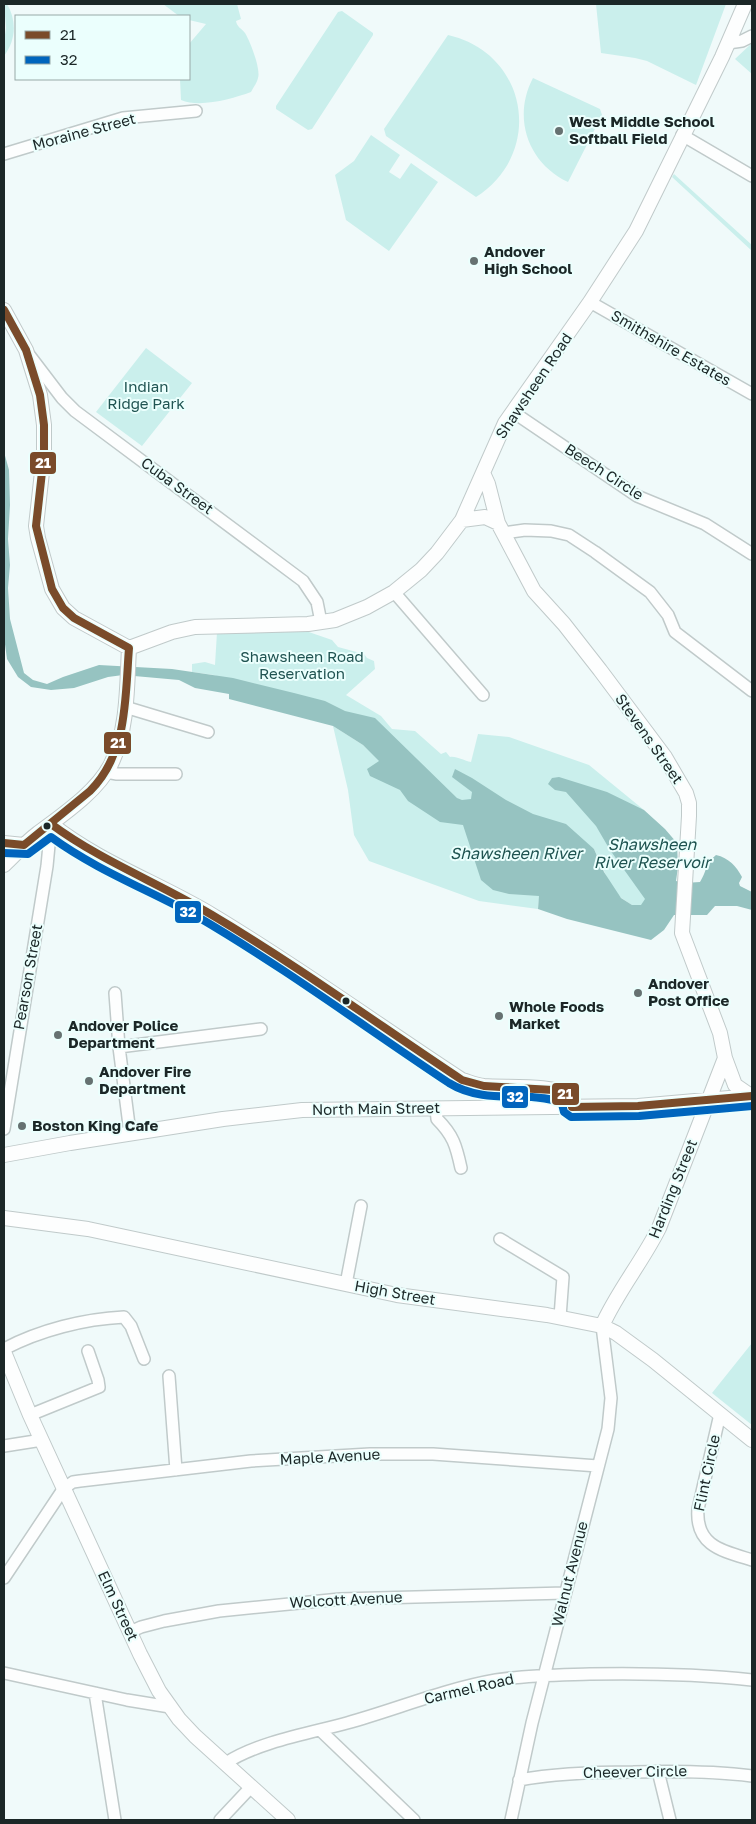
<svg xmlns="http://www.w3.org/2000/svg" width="756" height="1824" viewBox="0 0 756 1824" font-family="'Golos Text',sans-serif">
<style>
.green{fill:#caefec}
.water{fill:#96c3c1}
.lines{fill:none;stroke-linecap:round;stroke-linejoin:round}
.minor-casing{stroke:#c0caca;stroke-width:14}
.major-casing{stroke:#c0caca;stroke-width:16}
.minor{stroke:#fdfefe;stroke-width:11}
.major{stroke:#fdfefe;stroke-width:14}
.bus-1-casing{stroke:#ebfffd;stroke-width:11}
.bus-2-casing{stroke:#ebfffd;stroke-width:11}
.bus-1{stroke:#7a4b2a;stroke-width:8}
.bus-2{stroke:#0065bd;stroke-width:8}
.poi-dot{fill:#667171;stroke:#ebfffd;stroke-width:2}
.bus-dot{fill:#1b2727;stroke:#ebfffd;stroke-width:2}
.labels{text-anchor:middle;stroke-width:4;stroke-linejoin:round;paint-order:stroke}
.poi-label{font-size:15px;font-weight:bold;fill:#1b2727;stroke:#ebfffd;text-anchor:start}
.street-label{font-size:15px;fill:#1b2727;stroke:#ebfffd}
.park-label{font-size:15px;fill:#205452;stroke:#ebfffd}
.water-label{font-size:16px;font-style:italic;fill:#1e5350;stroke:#ebfffd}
.line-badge{stroke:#ebfffd;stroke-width:2}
.badge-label{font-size:14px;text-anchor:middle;font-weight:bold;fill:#fff}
</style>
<rect width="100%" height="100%" fill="#f0fafa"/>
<path class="green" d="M4 4H7C17 21 16 40 4 56V41L6 28Z
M163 4H237L241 19 236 21C237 27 241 28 245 33 250 41 261 69 258 78 257 83 253 88 251 92 232 99 200 108 181 100L180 79H189V44L206 24 189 20V16H179Z
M596 4H726L696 85 647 61 635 58 601 53Z
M342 11 373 33V35L312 129 308 130 276 109V106L338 12Z
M448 35C528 53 545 153 476 197L386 136 384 129Z
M752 43V74L735 59Z
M533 78 600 109 602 115 568 182C528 163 512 118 533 78Z
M371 135 400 155 389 172 400 179 411 163 438 182 389 251 346 220 335 175 354 161Z
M674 174 752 245V251L672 177Z
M146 348 192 383 142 446 96 412Z
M303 630 332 640 338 647 364 654 367 658 374 661 375 669 346 695 381 716 392 729 415 731 441 754 446 752 450 757C457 756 464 761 471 762L478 734 509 737 589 765 644 810 628 806 651 918 614 893 594 849 482 811 449 795 395 745 214 675 192 672V664L205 662 215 665 217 632H289Z
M333 726 363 745 381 762 486 828 541 880 538 909 479 901 369 861 354 835 348 790Z
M752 1343V1425L712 1393Z"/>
<path class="water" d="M4 452 9 470 10 505 8 539 10 565 8 588 10 619 24 673 33 680 47 684 63 677 99 665 172 669 233 678 294 693 325 701 345 711 375 718 457 798 462 800 471 799 472 792 452 777 455 769 472 778 506 800 533 814 566 824 594 849 604 872 621 898 632 905H641L645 899 610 850 596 826 566 792 555 790 548 784 552 778 559 777 607 792 644 810 665 829 677 843 678 867 676 881 684 883 700 882C707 871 705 864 716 855 729 858 736 866 742 877L739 883 740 886 752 892V910L737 906H715L707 915H674L664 930 651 940 567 919 538 909 539 896 509 894 493 890 481 880 463 825 440 822 408 801 400 790 370 776 367 769 379 761 363 745 333 726 229 699V694L195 688 179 680 123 675 108 677 74 688 51 690 31 687 18 677 7 659 4 637Z"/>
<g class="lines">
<g class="minor-casing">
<path id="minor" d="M728 43 742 41 752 36
M682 135 752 176
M4 154 123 118 196 111
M590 302 752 394
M30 356 62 398 75 411 303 581 317 602 321 622
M513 412 637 496 705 524 752 554
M504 533 525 530 551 531 569 535 595 552 650 592 668 615 675 632 752 691
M394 592 483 695
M125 707 208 732
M106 772 117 774H176
M115 993 119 1047 130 1133
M119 1047 261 1029
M436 1108 437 1119C453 1135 456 1145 461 1168
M4 1129 47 866 51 824
M500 1239 563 1277 560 1317
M346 1284 361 1206
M4 1349C40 1330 84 1319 124 1317L131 1326 144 1359
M169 1376 176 1470
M720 1414 698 1509C695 1546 723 1551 752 1560
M30 1415 99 1387 98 1380 88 1351
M4 1446 42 1440
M4 1578 64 1488 73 1482 80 1481 251 1461 370 1454H433L598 1466
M130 1632 141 1627 164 1621 219 1611 340 1599 565 1593
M4 1673 127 1700 170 1707
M95 1693 115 1820
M320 1730 414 1820
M226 1763C258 1742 310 1733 347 1723 397 1709 445 1689 496 1680 527 1675 559 1675 590 1674 645 1673 698 1674 752 1680
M658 1771 670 1820
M519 1780C557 1773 595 1772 633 1772 674 1771 712 1771 752 1776
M220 1820 251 1787
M511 1820 532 1723 608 1429 611 1398 602 1326"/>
</g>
<g class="major-casing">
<path id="major" d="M4 310 26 350 40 395 44 425V454L36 526 38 538 52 589 63 608 74 618 129 648
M483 473 488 484 498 523 534 591 564 624 600 670 665 757 686 793 689 803V816L682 933 720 1033 725 1058 659 1228C642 1262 617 1292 602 1326
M462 520 485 517 498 523
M129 648 172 632 195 627 308 624 335 620 367 607 394 592 421 570 437 553 462 520 505 423 590 302 636 231 722 57 745 4
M51 824C100 863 159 883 212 915 297 966 378 1025 462 1080 469 1082 476 1085 484 1086 504 1088 555 1084 570 1096 573 1099 572 1103 572 1107
M4 843 24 845
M4 865C15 855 25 843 37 834 62 815 97 792 111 764 128 731 127 684 129 648
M725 1058 735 1085 751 1096
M4 1155 70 1143 223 1119 302 1110 638 1106 752 1096
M4 1218 88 1229 397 1295 547 1315 602 1326 616 1333 653 1360 752 1440
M4 1352 30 1415 140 1654 159 1691 179 1719 195 1736 288 1820"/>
</g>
<use href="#minor" class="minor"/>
<use href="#major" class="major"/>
<g class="bus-1-casing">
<path id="bus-1" d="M4 310 26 350 40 395 44 425V454L36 526 52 589 63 608 74 618 129 648C125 698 128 753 90 791L24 845 4 843
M51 824C101 861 159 883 212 915 298 966 379 1025 462 1080L484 1086 553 1090 570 1096 572 1107 638 1106 752 1096"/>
</g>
<g class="bus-2-casing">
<path id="bus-2" d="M4 853 28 854 51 837C96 870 149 890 198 917 285 968 366 1028 449 1083 475 1099 503 1096 532 1097 542 1098 553 1098 562 1104L564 1112 571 1117 639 1116 752 1106"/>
</g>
<use href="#bus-1" class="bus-1"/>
<use href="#bus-2" class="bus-2"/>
</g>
<g class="poi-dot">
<circle cx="559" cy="131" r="5"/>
<circle cx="474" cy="261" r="5"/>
<circle cx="638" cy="993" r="5"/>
<circle cx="499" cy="1016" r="5"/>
<circle cx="58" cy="1035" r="5"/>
<circle cx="89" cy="1081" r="5"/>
<circle cx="22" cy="1126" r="5"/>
</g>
<g class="bus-dot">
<circle cx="47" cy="826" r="4.5"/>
<circle cx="346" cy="1001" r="4.5"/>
</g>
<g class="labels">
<g class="poi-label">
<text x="569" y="127">West Middle School<tspan x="569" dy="17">Softball Field</tspan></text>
<text x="484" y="257">Andover<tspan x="484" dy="17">High School</tspan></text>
<text x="648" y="989">Andover<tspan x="648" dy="17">Post Office</tspan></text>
<text x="509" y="1012">Whole Foods<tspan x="509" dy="17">Market</tspan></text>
<text x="68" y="1031">Andover Police<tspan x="68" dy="17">Department</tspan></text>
<text x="99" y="1077">Andover Fire<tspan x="99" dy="17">Department</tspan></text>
<text x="32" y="1131">Boston King Cafe</text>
</g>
<g class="street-label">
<text transform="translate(84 132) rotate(-15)" y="5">Moraine Street</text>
<text transform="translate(671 348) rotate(30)" y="5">Smithshire Estates</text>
<text transform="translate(534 386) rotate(-56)" y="5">Shawsheen Road</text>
<text transform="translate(604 472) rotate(33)" y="5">Beech Circle</text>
<text transform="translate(177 486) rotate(36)" y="5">Cuba Street</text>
<text transform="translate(649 739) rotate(55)" y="5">Stevens Street</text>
<text transform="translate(28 977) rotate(-80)" y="5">Pearson Street</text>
<text transform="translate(376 1109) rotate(-1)" y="5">North Main Street</text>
<text transform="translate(673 1189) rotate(-68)" y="5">Harding Street</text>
<text transform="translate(395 1293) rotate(10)" y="5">High Street</text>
<text transform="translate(330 1457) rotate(-3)" y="5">Maple Avenue</text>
<text transform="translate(707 1473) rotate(-78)" y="5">Flint Circle</text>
<text transform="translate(570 1574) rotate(-76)" y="5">Walnut Avenue</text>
<text transform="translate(346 1600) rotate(-3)" y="5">Wolcott Avenue</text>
<text transform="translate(118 1606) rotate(65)" y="5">Elm Street</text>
<text transform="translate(469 1689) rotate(-13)" y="5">Carmel Road</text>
<text transform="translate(635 1772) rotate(-1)" y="5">Cheever Circle</text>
</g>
<g class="park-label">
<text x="146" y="392">Indian<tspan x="146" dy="17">Ridge Park</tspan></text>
<text x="302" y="662">Shawsheen Road<tspan x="302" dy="17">Reservation</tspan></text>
</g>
<g class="water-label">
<text x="652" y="850">Shawsheen<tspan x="652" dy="18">River Reservoir</tspan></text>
<text x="516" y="859">Shawsheen River</text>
</g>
</g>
<g class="line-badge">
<rect x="29" y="451" width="28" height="24" rx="5" fill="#7a4b2a"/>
<rect x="103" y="731" width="29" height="24" rx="5" fill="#7a4b2a"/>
<rect x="174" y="900" width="28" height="24" rx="5" fill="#0065bd"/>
<rect x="551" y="1082" width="29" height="24" rx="5" fill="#7a4b2a"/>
<rect x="501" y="1085" width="28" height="24" rx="5" fill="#0065bd"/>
</g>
<g class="badge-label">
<text x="43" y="468">21</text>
<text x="118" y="748">21</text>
<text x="188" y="917">32</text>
<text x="565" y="1099">21</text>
<text x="515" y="1102">32</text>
</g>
<rect width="756" height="1824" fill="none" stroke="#1b2727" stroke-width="10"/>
<rect x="15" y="15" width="175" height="65" fill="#ebfffd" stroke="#98a9a7"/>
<rect x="25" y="31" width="25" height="8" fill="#7a4b2a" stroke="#98a9a7"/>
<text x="60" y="40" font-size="15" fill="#1b2727">21</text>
<rect x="25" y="56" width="25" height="8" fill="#0065bd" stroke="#98a9a7"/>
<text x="60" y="65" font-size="15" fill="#1b2727">32</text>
</svg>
